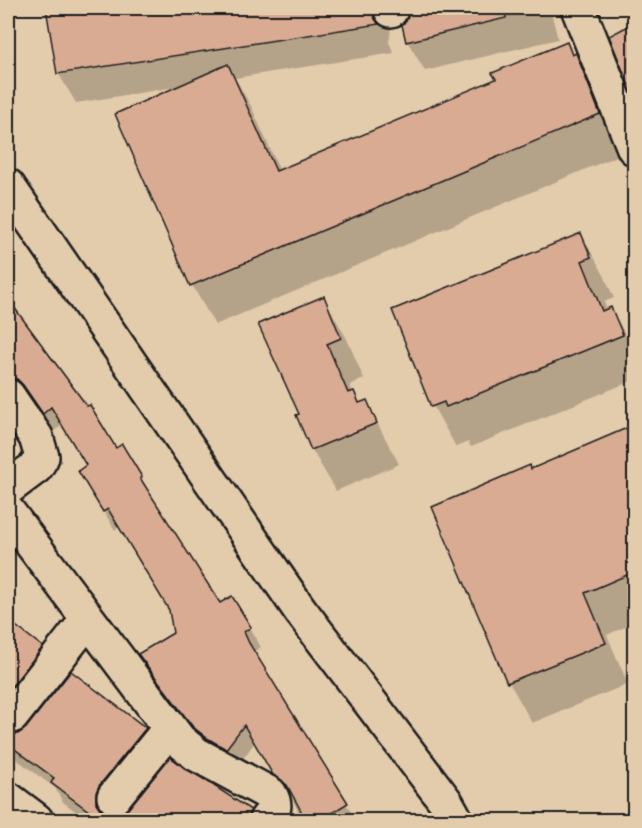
<svg xmlns="http://www.w3.org/2000/svg" width="642" height="828" viewBox="0 0 642 828" font-family="'Indie Flower',sans-serif">
<style>
.shadow{fill:#0003}
.building{fill:#d9ab93;stroke:#1c1c1c;stroke-width:1.5}
.lines{fill:none;stroke-linecap:round;stroke-linejoin:round}
.minor-casing{stroke:#1c1c1c;stroke-width:38}
.tertiary-casing{stroke:#1c1c1c;stroke-width:38}
.secondary-casing{stroke:#1c1c1c;stroke-width:38}
.minor{stroke:#e3ccac;stroke-width:33}
.tertiary{stroke:#e3ccac;stroke-width:33}
.secondary{stroke:#e3ccac;stroke-width:33}
</style>
<rect width="100%" height="100%" fill="#e3ccac"/>
<filter id="ink" filterUnits="userSpaceOnUse"><feTurbulence type="fractalNoise" baseFrequency=".0167" numOctaves="2"/><feDisplacementMap in="SourceGraphic" scale="12" xChannelSelector="R" yChannelSelector="G"/><feConvolveMatrix kernelMatrix="1 2 1 2 8 2 1 2 1" color-interpolation-filters="sRGB"/></filter>
<g filter="url(#ink)">
<path class="shadow" d="M48 8H550L558 39 425 71 407 41 404 25 407 19 398 22 391 29 389 42 394 53 235 78 251 106 280 171 498 80 566 43 598 95 622 154 215 325 192 285 176 87 76 103 58 73Z
M634 24V95L611 36Z
M581 234 604 275 614 298 604 302 607 310 611 309 634 350V380L471 447 468 442 456 447 433 406Z
M324 298 347 339 364 379 350 385 353 393 360 404 366 402 399 464 336 491 312 450 298 416 302 415Z
M8 300 115 450 122 446 152 496 150 497 219 605 231 598 261 647 253 652 255 654 356 820H302L292 798 286 793 255 742 237 767 205 746 150 673 140 654 174 633 170 610 120 526 115 530 90 490 88 466 63 425 54 431 29 398 8 400Z
M634 426V623L607 635 628 684 532 723 509 682 434 508Z
M8 432 14 444 8 449Z
M8 623 41 648 52 666 8 723Z
M145 729 156 747 109 805 106 813 111 817 249 811 255 820H87L63 802 55 788 8 753V735Z"/>
<path class="building" d="M46 8H372L375 19 379 24 57 74Z
M410 8H505L506 18 406 42 402 25 407 19Z
M634 23V99L609 36Z
M567 42 572 55 576 53 600 114 190 286 115 114 228 64 276 171 496 79 492 73Z
M581 233 591 257 582 261 602 311 611 307 623 335 446 407 444 402 431 407 392 310Z
M324 296 341 338 327 344 348 393 354 391 359 403 367 400 377 423 311 450 296 415 299 414 258 324Z
M8 299 87 406 90 405 116 448 122 444 142 477 140 478 220 603 232 596 251 627 244 632 249 643 348 803 320 820H306L287 785 273 775 244 725 226 749 207 738 193 727 138 654 173 633 169 610 108 509 103 512 78 471 86 465 51 407 43 414 23 385 17 379 8 377Z
M634 425V572L585 593 606 643 507 683 432 507 530 465 531 469Z
M8 620 43 647 8 691Z
M71 671 146 728 99 786 96 793V803L102 811 112 816 120 815 128 809 170 757 251 810 248 820H101L51 783 54 778 8 744V734H18L26 728Z"/>
<g class="lines">
<g class="minor-casing">
<path id="minor" d="M391 8V10
M578 8 634 148
M8 396 36 437 42 457 36 467 8 488
M8 512 179 740 196 754 270 794C277 806 274 810 266 820
M12 716 88 619
M114 797 170 728"/>
</g>
<g class="tertiary-casing">
<path id="tertiary" d="M8 186 300 610 446 802 456 820"/>
</g>
<g class="secondary-casing">
<path id="secondary" d="M8 799 36 820"/>
</g>
<use href="#minor" class="minor"/>
<use href="#tertiary" class="tertiary"/>
<use href="#secondary" class="secondary"/>
</g>
</g>
<rect width="642" height="828" fill="none" stroke="#e3ccac" stroke-width="30"/>
<rect x="15" y="15" width="612" height="798" fill="none" stroke="#1c1c1c" stroke-width="2" filter="url(#ink)"/>
</svg>
